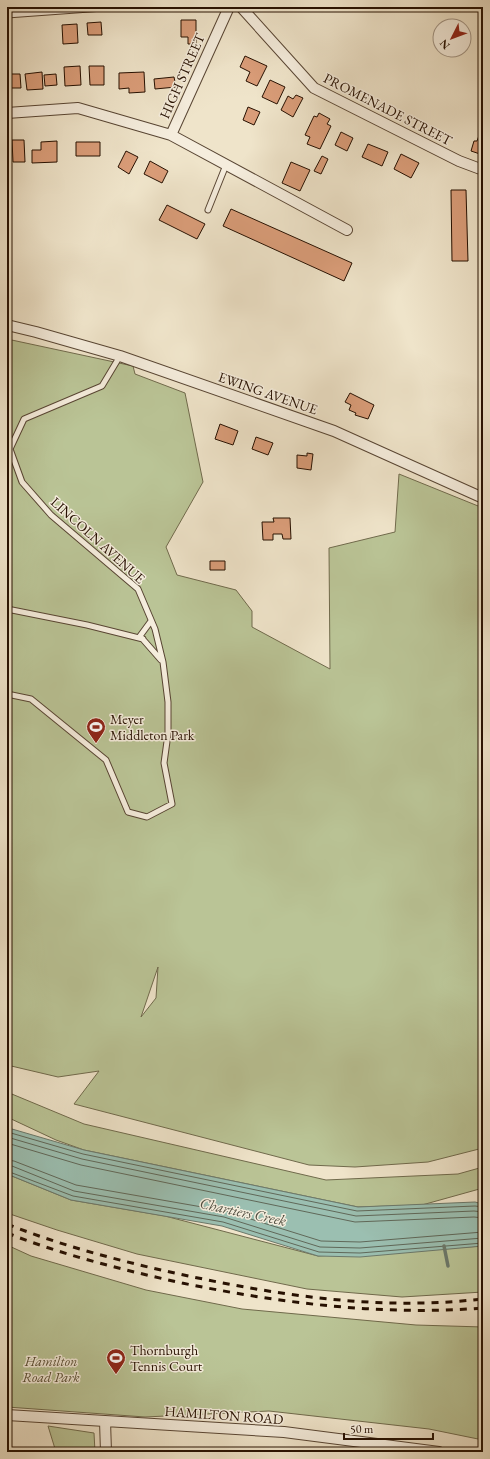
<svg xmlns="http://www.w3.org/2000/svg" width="490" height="1459" viewBox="0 0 490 1459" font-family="'EB Garamond',serif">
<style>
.green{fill:#bac496;stroke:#706a4c;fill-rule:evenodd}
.water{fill:#9bbfb1;stroke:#6c796b}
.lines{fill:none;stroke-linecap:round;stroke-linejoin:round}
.shore{stroke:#606859;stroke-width:1}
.stream{stroke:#6c796b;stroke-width:3.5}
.building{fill:#da9d79;stroke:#261001}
.service-casing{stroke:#584533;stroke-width:7}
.minor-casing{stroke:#584533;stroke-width:12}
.service{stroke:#f5eddd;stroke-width:5}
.minor{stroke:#f5eddd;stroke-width:10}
.rail{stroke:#261001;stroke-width:3;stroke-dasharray:7 7;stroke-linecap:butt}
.labels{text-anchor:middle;stroke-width:3;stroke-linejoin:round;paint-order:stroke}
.street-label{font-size:14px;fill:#261001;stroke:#f5eddd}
.poi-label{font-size:14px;fill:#261001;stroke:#f5eddd;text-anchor:start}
.park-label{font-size:14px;font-style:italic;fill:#5a4f35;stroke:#f5eddd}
.water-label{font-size:15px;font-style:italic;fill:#4f4d3f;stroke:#f5eddd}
</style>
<rect width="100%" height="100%" fill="#efe4ca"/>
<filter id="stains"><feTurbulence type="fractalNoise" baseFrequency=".005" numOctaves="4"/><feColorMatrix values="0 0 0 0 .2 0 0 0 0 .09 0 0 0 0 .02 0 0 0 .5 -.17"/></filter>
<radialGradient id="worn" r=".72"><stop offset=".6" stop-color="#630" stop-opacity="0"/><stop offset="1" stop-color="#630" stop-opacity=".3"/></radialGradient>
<path class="green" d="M7 339 133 366 135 374 185 393 203 482 166 547 177 575 236 590 252 611V627L330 669 329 548 395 532 399 474 483 508V1148L428 1162 355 1167 309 1165 74 1104 99 1071 58 1077 7 1065ZM158 967 156 998 141 1017Z
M7 1092 84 1124 326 1180 458 1174 483 1167V1188L422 1205 358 1207 84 1150 56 1140 7 1117Z
M7 1174 71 1200 165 1216 318 1256 483 1246V1292L402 1297 307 1289 137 1254 57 1230 7 1213Z
M7 1245 31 1256 146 1290 242 1309 416 1325 483 1327V1440L429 1429 269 1411 145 1417 7 1407Z
M48 1426 94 1433 95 1452H56Z"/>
<path class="water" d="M7 1126 12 1129 84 1150 358 1207 475 1202 483 1204V1246L360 1257 318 1256 222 1226 71 1200 7 1174Z"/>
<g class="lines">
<path class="shore" d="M7 1131 11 1133 83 1154 357 1211 475 1206 483 1207
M7 1137 82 1159 356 1216 474 1211 483 1212
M7 1143 81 1165 355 1222 474 1217 483 1218
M7 1160 14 1161 76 1185 225 1211 321 1241 360 1242 483 1232
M7 1166H12L74 1191 224 1217 320 1247 360 1248 483 1238
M7 1171 73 1196 223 1222 319 1252 360 1253 483 1243"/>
<path class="stream" d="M444 1246 448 1266"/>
</g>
<path class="building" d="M181 20H196V44H188V37H181Z
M101 22 102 35H88L87 23Z
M77 24 78 43 63 44 62 25Z
M245 56 267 66 257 86 246 81 250 72 240 67Z
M80 66 81 85 65 86 64 67Z
M89 66H104V85H90Z
M42 72 43 89 27 90 25 74Z
M144 72 145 92 129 93V88L119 89V73Z
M7 74H20L21 88H7Z
M56 74 57 85 45 86 44 75Z
M174 77 176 87 155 89 154 79Z
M270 80 285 87 277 104 262 97Z
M296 95 303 98 293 117 281 110 288 96 293 99Z
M248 107 260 112 254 125 243 120Z
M319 113 330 119 327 124 331 126 320 149 307 144 310 137 305 135 314 116 317 117Z
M481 130 483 131V155L471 151 474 141H477Z
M341 132 353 138 347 151 335 145Z
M12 140H24L25 162H13Z
M57 141V162L32 163V150H41V142Z
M76 142H100V156H76Z
M368 144 388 152 382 166 362 157Z
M126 151 138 157 129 174 118 167Z
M401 154 419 163 411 178 394 169Z
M322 156 328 159 321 174 314 171Z
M150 161 168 171 162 183 144 174Z
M291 162 310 170 300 191 282 183Z
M451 190H466L468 261H452Z
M167 205 205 224 197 239 159 220Z
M231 209 352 263 344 281 223 226Z
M350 393 374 405 368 419 355 415 356 413 349 410 351 405 345 402Z
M220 424 238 431 233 445 215 439Z
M256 437 273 443 268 455 252 449Z
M307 453 313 454 311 470 297 468V455L307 456Z
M273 518H290L291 539H283L282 534H273V540H263L262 522H274Z
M480 531H483V550H480Z
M210 561H225V570H210Z
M7 1440 11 1441 10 1452H7Z"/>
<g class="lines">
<g class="service-casing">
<path id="service" d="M7 15 117 7
M208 210 226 165
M7 609 87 625 143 639
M151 621 140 636 161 660
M7 694 31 699 106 760 128 812 147 817 172 804 164 763 168 734V702L163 662 155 629 138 589 51 515 22 482 10 449 24 419 102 386 120 356"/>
</g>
<g class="minor-casing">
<path id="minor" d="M241 7 314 88 459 161 483 170
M7 113 78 108 171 135 347 230
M171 135 229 7
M7 325 36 332 120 356 334 431 483 498
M7 1415 284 1432 439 1452
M105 1421 106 1452"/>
</g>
<use href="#service" class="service"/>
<use href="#minor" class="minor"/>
<path class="rail" d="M7 1224C57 1244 109 1258 161 1270 246 1289 335 1305 422 1303 443 1303 463 1301 483 1299
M7 1233C63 1255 123 1270 182 1283 280 1303 382 1316 483 1308"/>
</g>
<defs>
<g id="stadium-pin" transform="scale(1)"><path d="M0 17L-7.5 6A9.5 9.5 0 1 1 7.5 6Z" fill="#8f2418" stroke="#f5eddd"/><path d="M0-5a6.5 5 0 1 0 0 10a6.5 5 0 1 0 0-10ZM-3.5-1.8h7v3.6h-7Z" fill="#fff"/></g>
</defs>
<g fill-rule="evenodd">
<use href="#stadium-pin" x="96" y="727"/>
<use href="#stadium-pin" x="116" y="1358"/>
</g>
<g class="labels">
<g class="street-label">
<text transform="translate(182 76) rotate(-66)" y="5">HIGH STREET</text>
<text transform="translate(388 109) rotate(27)" y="5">PROMENADE STREET</text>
<text transform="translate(268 393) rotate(19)" y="5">EWING AVENUE</text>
<text transform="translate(98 540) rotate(42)" y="5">LINCOLN AVENUE</text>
<text transform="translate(224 1415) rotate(4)" y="5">HAMILTON ROAD</text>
</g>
<g class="poi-label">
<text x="110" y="724">Meyer<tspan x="110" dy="16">Middleton Park</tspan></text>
<text x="130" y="1355">Thornburgh<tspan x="130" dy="16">Tennis Court</tspan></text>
</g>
<g class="park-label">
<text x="51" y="1366">Hamilton<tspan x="51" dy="16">Road Park</tspan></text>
</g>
<g class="water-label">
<text transform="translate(243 1212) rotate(12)" y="5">Chartiers Creek</text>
</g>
</g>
<rect width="490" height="1459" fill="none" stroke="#efe4ca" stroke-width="24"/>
<rect x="8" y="8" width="474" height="1443" fill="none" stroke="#261001" stroke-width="2"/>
<rect x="12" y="12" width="466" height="1435" fill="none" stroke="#261001"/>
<g transform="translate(452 38) rotate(228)"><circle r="19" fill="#f5eddd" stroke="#a29585"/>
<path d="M0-3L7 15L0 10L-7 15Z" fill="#8f2418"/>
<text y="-6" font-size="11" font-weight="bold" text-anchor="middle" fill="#261001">N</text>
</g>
<path d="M344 1433v6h89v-6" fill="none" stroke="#261001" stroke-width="2"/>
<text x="350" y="1433" font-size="12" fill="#261001" stroke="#f5eddd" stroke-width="3" paint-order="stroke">50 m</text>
<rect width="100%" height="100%" filter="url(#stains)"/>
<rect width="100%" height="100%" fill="url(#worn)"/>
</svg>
